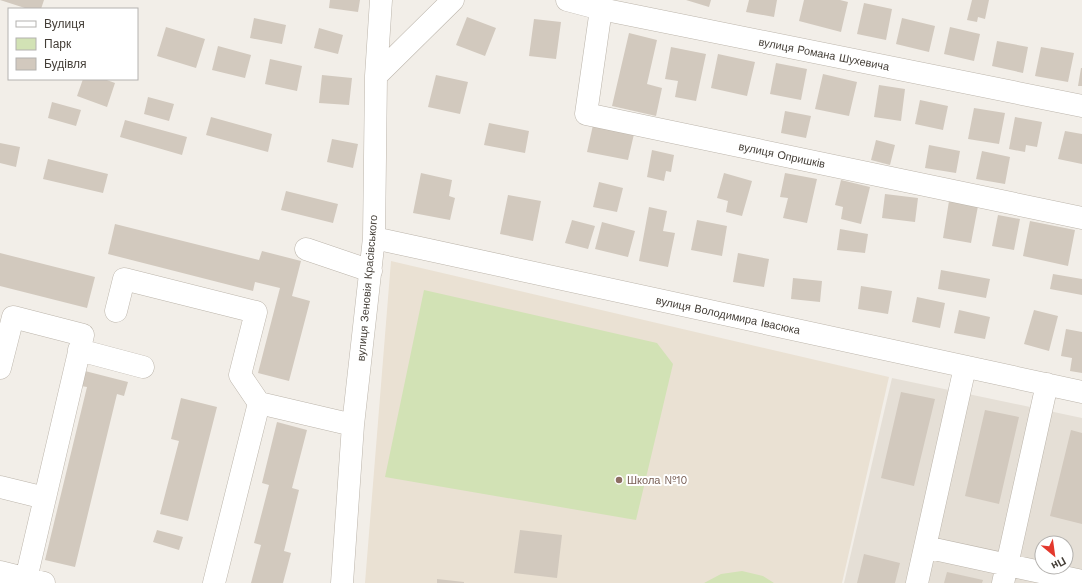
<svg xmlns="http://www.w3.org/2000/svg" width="1082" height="583" viewBox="0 0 1082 583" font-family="'Work Sans',sans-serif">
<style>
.residential{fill:#e5dfd6;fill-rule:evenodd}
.education{fill:#eae1d3}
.park{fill:#d2e2b5}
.building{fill:#d2c9be}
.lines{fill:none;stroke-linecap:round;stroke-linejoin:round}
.minor-casing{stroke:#bcb5ab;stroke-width:23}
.minor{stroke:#fff;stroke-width:22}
.education-dot{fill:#8d6e63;stroke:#fff;stroke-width:1.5}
.labels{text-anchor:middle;stroke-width:4;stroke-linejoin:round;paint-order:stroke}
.street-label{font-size:11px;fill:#443e37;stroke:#fff}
.education-label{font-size:11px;fill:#785e54;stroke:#fff;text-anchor:start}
</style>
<rect width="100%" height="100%" fill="#f2eee8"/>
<path class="residential" d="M892 378 1082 418V583H844ZM1042 543H1066V567H1042Z"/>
<path class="education" d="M391 261 889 377 842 583H365Z"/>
<path class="park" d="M424 290 657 343 673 364 636 520 385 477Z
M742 571 763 576 774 583H704L721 574Z"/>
<path class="building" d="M0 0H44L41 9H28Z
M330 0H360L358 12 329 8Z
M686 0H711L709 7Z
M749 0H777L774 17 746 12Z
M804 0H840L848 2 841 32 799 21Z
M972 0H989L985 19 978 17 977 22 967 20Z
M864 3 892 9 886 40 857 34Z
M467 17 496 28 485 56 456 45Z
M254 18 286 25 282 44 250 38Z
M902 18 935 26 929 52 896 44Z
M534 19 561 22 556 59 529 56Z
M166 27 205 39 196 68 157 56Z
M950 27 980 34 974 61 944 54Z
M319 28 343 35 338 54 314 48Z
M629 33 657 40 647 84 662 88 656 116 612 106Z
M997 41 1028 47 1023 73 992 66Z
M218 46 251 55 245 78 212 70Z
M671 47 706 54 696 101 675 97 678 81 665 79Z
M1041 47 1074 53 1068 82 1035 76Z
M718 54 755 62 747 96 711 88Z
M270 59 302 66 297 91 265 84Z
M776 63 807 69 801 100 770 94Z
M1081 68H1082V86H1078Z
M823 74 857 82 849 116 815 109Z
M322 75 352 78 349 105 319 103Z
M436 75 468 82 460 114 428 107Z
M83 79H104L115 83 107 107 77 96Z
M879 85 905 89 901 121 874 117Z
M148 97 174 104 169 121 144 114Z
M920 100 948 106 943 130 915 124Z
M52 102 81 110 76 126 48 118Z
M974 108 1005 113 999 144 968 139Z
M785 111 811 116 806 138 781 133Z
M211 117 272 134 268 152 206 135Z
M1015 117 1042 122 1037 147 1026 145 1025 152 1009 149Z
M125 120 187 137 182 155 120 137Z
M489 123 529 131 525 153 484 145Z
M593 125 634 134 628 160 587 152Z
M1065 131 1082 134V164L1058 159Z
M332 139 358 144 353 168 327 162Z
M876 140 895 145 890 165 871 160Z
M0 143 20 147 16 167 0 163Z
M929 145 960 151 956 173 925 168Z
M652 150 674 155 671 172 666 171 664 181 647 177Z
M982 151 1010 157 1005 184 976 179Z
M48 159 108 174 103 193 43 179Z
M421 173 452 180 449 196 455 198 450 220 413 213Z
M724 173 752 181 742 216 726 212 728 201 717 198Z
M785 173 817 179 807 223 783 218 788 198 780 197Z
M841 180 870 187 861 224 841 219 843 207 835 205Z
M599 182 623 188 617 212 593 207Z
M286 191 338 204 333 223 281 210Z
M885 194 918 198 915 222 882 218Z
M508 195 541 201 533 241 500 234Z
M949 201 978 206 971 243 943 238Z
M649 207 667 211 663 231 675 233 668 267 639 261Z
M998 215 1020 219 1014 250 992 246Z
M572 220 595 226 588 249 565 243Z
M697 220 727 226 722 256 691 250Z
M1030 221 1075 230 1068 266 1023 256Z
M602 222 635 231 628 257 595 249Z
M115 224 259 260 262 251 301 261 292 296 310 301 289 381 258 373 280 288 255 282 253 291 108 254Z
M840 229 868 234 865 253 837 250Z
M0 253 95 277 87 308 0 286Z
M738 253 769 259 764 287 733 282Z
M941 270 990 279 986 298 938 289Z
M1053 274 1082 279V295L1050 289Z
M793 278 822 281 820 302 791 299Z
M861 286 892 291 888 314 858 309Z
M917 297 945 303 940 328 912 322Z
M959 310 990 317 985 339 954 333Z
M1034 310 1058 316 1049 351 1024 344Z
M1066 329 1082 332V373L1070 371 1072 358 1061 356Z
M85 371 128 382 124 396 117 394 75 567 45 560 87 387 81 386Z
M901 392 935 399 914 486 881 478Z
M181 398 217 407 188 521 160 514 179 441 171 439Z
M985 410 1019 417 999 504 965 496Z
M277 422 307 430 292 488 299 490 284 551 291 553 283 583H251L261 545 254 543 269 485 262 483Z
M1071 430 1082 433V524L1050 516Z
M157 530 183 537 179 550 153 542Z
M520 530 562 535 557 578 514 573Z
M864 554 900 563 895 583H857Z
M947 572 983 580 982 583H944Z
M437 579 464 582V583H437Z"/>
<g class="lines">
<g class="minor-casing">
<path id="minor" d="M567 0 601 9 1082 106
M601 9 586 114 1082 218
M376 76 381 0
M374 238 1082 392
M306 249 371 271
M116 311 124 279 256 312 240 375 259 403
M79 350 143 367
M0 368 13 317 83 335 26 579
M0 487 45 498
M925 547 1082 581
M0 572 44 583
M214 583 259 403 353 425
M342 583 353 425 374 238 376 76 453 0
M917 583 965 367
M1003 583 1047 384"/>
</g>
<use href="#minor" class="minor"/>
</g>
<circle class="education-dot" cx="619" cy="480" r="4"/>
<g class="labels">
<g class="street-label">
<text transform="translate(824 54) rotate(11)" y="4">вулиця Романа Шухевича</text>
<text transform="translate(782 155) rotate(12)" y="4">вулиця Опришків</text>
<text transform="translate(367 288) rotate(-85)" y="4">вулиця Зеновія Красівського</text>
<text transform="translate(728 315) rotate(12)" y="4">вулиця Володимира Івасюка</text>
</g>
<g class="education-label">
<text x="627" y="484">Школа №10</text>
</g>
</g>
<rect x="8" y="8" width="130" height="72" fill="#ffffff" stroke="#b4b2af"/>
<rect x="16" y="21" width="20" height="6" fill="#ffffff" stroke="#b4b2af"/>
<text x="44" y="28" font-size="12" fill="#443e37">Вулиця</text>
<rect x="16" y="38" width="20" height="12" fill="#d2e2b5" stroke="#b4b2af"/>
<text x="44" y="48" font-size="12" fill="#443e37">Парк</text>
<rect x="16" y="58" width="20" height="12" fill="#d2c9be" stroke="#b4b2af"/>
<text x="44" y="68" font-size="12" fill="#443e37">Будівля</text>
<g transform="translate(1054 555) rotate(151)"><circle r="19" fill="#ffffff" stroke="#b4b2af"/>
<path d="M0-3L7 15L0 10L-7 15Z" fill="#e3382d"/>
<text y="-6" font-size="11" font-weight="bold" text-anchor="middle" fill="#443e37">Пн</text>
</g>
</svg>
